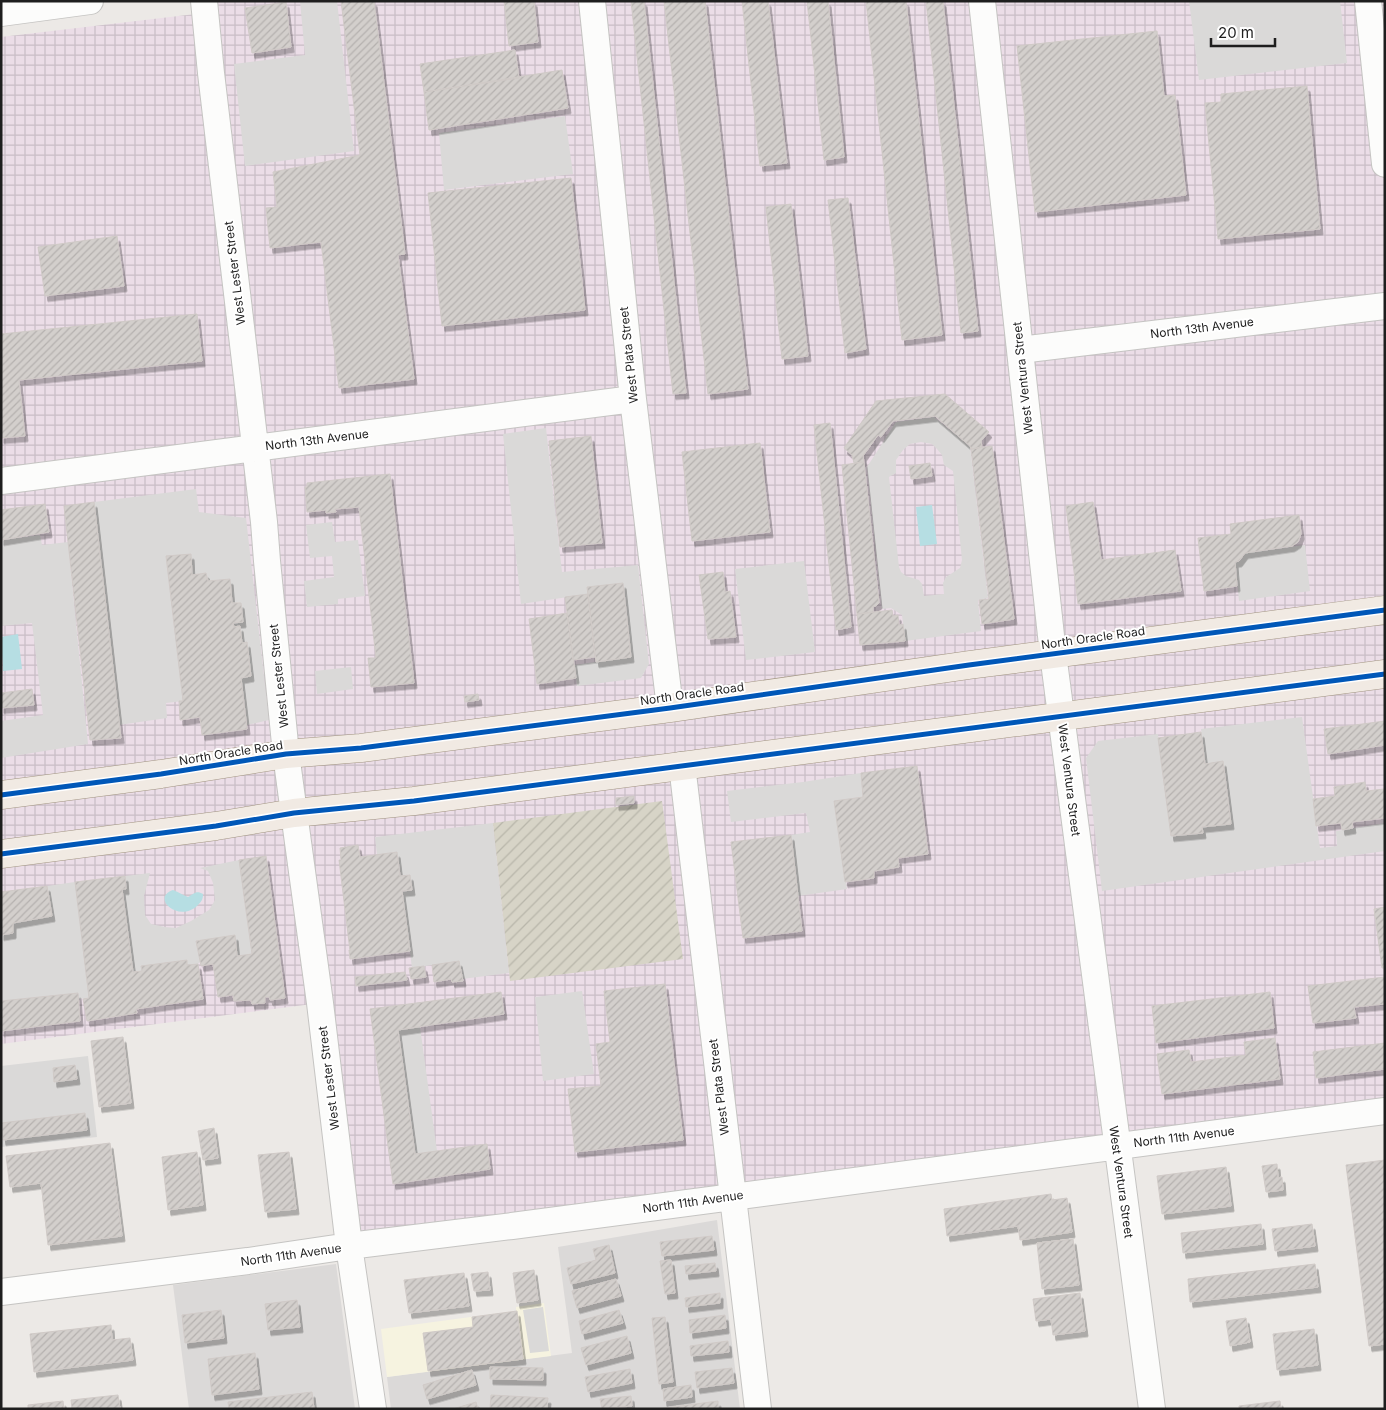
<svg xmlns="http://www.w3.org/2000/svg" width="1386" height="1410" viewBox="0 0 1386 1410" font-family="Inter,sans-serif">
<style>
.residential{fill:#dbd9d8}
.industrial{fill:url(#industrial-grid)}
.education{fill:#f6f3e0}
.religious{fill:#dad9d8;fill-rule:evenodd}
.construction{fill:url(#construction-furrows)}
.water{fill:#b6dee3}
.building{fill:url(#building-hatch);stroke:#d0cac7;filter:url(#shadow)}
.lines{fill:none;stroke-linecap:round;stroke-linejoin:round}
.minor-casing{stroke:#c5c4c2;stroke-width:28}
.major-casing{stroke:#a29582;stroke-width:29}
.minor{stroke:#fcfcfb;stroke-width:26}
.major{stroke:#f1eae3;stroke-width:28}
.cycleway-casing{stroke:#fff;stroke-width:8}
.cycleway{stroke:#0057b8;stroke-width:5}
.labels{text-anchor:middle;stroke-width:4;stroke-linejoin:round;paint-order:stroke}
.street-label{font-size:12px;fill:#1e1e1e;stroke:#fff}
</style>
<defs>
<pattern id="industrial-grid" width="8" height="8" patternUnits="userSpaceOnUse" patternTransform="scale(1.25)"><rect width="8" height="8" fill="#ebdde7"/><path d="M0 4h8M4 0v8" fill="none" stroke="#c9bdc6"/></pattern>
<pattern id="construction-furrows" width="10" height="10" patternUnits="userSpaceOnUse" patternTransform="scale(1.25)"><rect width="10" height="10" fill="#d7d4c7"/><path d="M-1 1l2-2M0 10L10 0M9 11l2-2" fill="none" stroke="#b8b6aa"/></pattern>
<pattern id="building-hatch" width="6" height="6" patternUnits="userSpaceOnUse" patternTransform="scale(1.25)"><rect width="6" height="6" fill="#d3cfcc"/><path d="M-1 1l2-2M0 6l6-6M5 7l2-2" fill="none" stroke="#b5b1af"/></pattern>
<filter id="shadow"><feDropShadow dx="3" dy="5.5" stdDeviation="0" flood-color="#0004"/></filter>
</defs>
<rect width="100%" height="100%" fill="#ece9e6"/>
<path class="residential" d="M717 1220 740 1409H391L387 1377 572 1353 558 1247Z
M336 1264 355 1409H189L173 1285Z"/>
<path class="industrial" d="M204 1H1385V1111L349 1246 320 1003 1 1044V37L204 13Z"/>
<path class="education" d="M544 1303 551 1356 387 1377 381 1329 516 1311V1307Z"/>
<path class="religious" d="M300 1H337L354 151 245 166 234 64 305 55Z
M1189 1H1340L1347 63 1199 80Z
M565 116 573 174 444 190 439 133Z
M934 417 970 446 988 598 978 600 981 631 905 641 902 615 891 608 882 609 867 467 896 422ZM921 442 932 444 937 449 942 455 944 465 953 471 962 560 960 568 946 577 943 583 944 594 924 596 922 584 919 580 906 576 901 572 899 567 889 477 896 473V460L903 450 910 444Z
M546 428 562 572 638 565 649 664 641 678 577 686 574 665 631 657 623 583 587 587 588 594 521 604 503 434Z
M196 489 199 512 246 518 269 720 247 725 241 678 251 676 247 643H242L240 626 234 627 233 623 243 622 241 603H232L230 579 208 581 206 573 192 575 190 554 166 556 183 701 166 703 167 718 119 725 94 502Z
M332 522 335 542 358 540 365 596 338 599V604L307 607 304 581 334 577 332 556 310 558 306 525Z
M40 535 42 545 68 542 88 744 1 758V721L43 715 32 623 1 626V540Z
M1305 545 1310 591 1239 601 1235 562 1240 561 1245 553Z
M804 561 815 652 746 660 735 569Z
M351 667 353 689 317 694 315 671Z
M1302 717 1320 848 1337 846 1336 831 1385 823V851L1102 891 1086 758 1098 741 1158 734 1171 836 1202 833V827L1231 823 1223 762 1205 764 1201 729Z
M861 773 863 797 835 801 847 889 798 896 791 835 810 832 806 813 731 822 727 791 803 782Z
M493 823 509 973 462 979 459 961 412 968 402 891 412 890 410 875 400 876 397 852 377 855 375 837Z
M239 860 252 954 237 956 235 936 196 941 200 962 198 964 187 965 186 960 142 966V971L133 972 122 889H126L125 876 150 873 144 896 145 915 151 924 165 927 176 928 191 921 209 910 215 900 213 883 208 871 200 868Z
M75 882 89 998 79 999 78 993 1 1001V935L13 933V923L52 916 47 886Z
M582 991 594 1074 543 1081 535 997Z
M420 1027 437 1151 415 1154 398 1030Z
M88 1056 97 1137 1 1147V1066Z
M543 1307 549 1351 530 1353 523 1310Z"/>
<path class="construction" d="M662 801 683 959 510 981 493 823Z"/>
<path class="water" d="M932 505 937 544 920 546 916 507Z
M18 634 22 669 3 671 1 637Z
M173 890C179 892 182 895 188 897 194 894 196 890 203 894 203 899 202 901 198 905 179 924 150 898 173 890Z"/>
<path class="building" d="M341 1H374L405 254 398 255 414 379 339 388 321 242 270 248 266 208 277 207 273 172 360 155Z
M504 1H534L538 42 509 46Z
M631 1H644L686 393 673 394Z
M664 1H705L748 389 708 394Z
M742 1H768L787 163 760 166Z
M807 1H828L844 157 824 160Z
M866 1H906L942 335 902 340Z
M926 1H943L978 331 961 333Z
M286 2 291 47 252 53 245 8Z
M1157 31 1164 96 1175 95 1186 195 1035 212 1017 46Z
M515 50 519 78 424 92 420 64Z
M562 70 568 108 429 130 424 92Z
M1307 86 1320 229 1218 239 1205 103 1221 102V94Z
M571 178 585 310 442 326 428 193Z
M848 198 866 349 845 353 828 200Z
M791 204 808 356 782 359 766 207Z
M117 236 124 286 45 296 38 247Z
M197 314 202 361 19 380 25 436 1 438V334Z
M945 394 989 432 981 441 982 447 971 449 970 446 935 416 893 421 881 437 878 435 863 456 864 462 854 463 852 455 844 448 876 401Z
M830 423 851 627 836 630 814 425Z
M591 436 602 543 560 547 549 441Z
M760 443 770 532 692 541 682 452Z
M992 446 1014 619 982 624 979 600 989 599 971 449Z
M864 462 879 603 876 606 873 607V612L857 614 842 465Z
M930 463 932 476 911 479 909 466Z
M390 474 414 683 371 687 368 658H376L359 507 335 509 336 512 326 513V510L307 512 305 487H307V483Z
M94 502 121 738 90 740 64 506Z
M1093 502 1101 560 1175 550 1181 591 1078 604 1066 506Z
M45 504 49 532 1 540V510Z
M1299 515 1301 534 1298 542 1292 546 1245 553 1239 561 1235 562 1237 586 1204 591 1198 538 1231 534 1230 524Z
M191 554 192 575 206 573 208 581 230 579 232 603H241L243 622 233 623 234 627 240 626 242 643 247 642 251 676 241 678 247 729 202 735 200 717 180 720 179 701H183L166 556Z
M723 572 725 592 730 591 736 637 708 639 699 575Z
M623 583 631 657 596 662 587 587Z
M588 594 595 657 573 660 565 597Z
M892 610 893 616 898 615 899 625 903 624 905 641 860 645 857 614Z
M567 613 576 678 537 684 529 619Z
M32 689 34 705 1 708V693Z
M478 694 479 700 465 702 464 696Z
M1385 721V745L1328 754 1324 729Z
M1201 732 1205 764 1223 761 1231 824 1202 827 1203 833 1171 836 1158 738Z
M917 766 928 854 898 858 899 867 874 871V878L845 882 834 801 863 797 861 773Z
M1365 782 1366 791 1384 789 1385 818 1352 822 1353 828 1342 830 1341 823 1316 826 1313 799 1335 796 1334 787Z
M634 796V803L616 805V798Z
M791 835 802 931 743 938 731 842Z
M358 845 360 857 397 852 400 876 410 875 412 890 402 891 410 951 350 959 349 950 350 951 339 860H341L340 848Z
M266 856 285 998 270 1000 269 997H265V1003L252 1004 251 1000 234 1001 233 995 218 997 213 964 201 966 196 941 235 935 237 956 252 954 239 860Z
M125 876 126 889H122L133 972 142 971 141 966 187 960V965L198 964 203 999 136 1009 137 1013 87 1021 83 999 89 998 75 882Z
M47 886 52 916 13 923V933L1 935V892Z
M1385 907V968H1382L1374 909Z
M459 961 463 981 452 982 451 979 434 982 432 965Z
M424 966 426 977 411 979 409 968Z
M405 972 407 980 356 986 355 977Z
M1385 977V1004L1354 1007 1356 1018 1313 1023 1308 986Z
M665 984 683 1140 575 1152 568 1089 601 1086 596 1044 610 1042 604 991Z
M501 992 504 1014 398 1030 415 1154 487 1144 490 1169 393 1184 370 1009Z
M1270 992 1274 1028 1156 1043 1152 1006Z
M78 993 80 1021 1 1031V1001Z
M123 1037 131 1103 99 1107 91 1041Z
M1275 1038 1280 1079 1162 1094 1157 1054 1189 1050 1191 1062 1246 1055 1244 1042Z
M1385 1043V1069L1316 1078 1313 1052Z
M75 1065 77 1079 54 1082 53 1068Z
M85 1113 87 1130 3 1140 1 1123Z
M214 1128 218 1158 203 1160 198 1131Z
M110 1143 122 1236 48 1245 41 1183 10 1187 6 1156Z
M197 1152 203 1205 168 1210 162 1157Z
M289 1152 296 1209 265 1212 258 1155Z
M1385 1160V1344L1369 1346 1346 1165Z
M1277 1164 1278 1178 1282 1177 1283 1190 1266 1192 1262 1166Z
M1226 1167 1231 1206 1162 1214 1157 1176Z
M1051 1194 1052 1200 1067 1198 1072 1232 1020 1240 1018 1226 947 1236 944 1209Z
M1261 1224 1263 1244 1183 1253 1181 1233Z
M1312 1224 1315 1246 1275 1251 1272 1229Z
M712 1236 714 1250 662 1256 660 1242Z
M1073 1239 1079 1285 1042 1289 1037 1243Z
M609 1245 615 1273 571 1284 567 1268 596 1260 593 1249Z
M671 1260 675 1293 665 1294 660 1261Z
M715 1263 716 1271 686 1274 685 1266Z
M1315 1264 1318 1287 1190 1302 1188 1279Z
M534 1270 538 1300 517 1303 513 1273Z
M488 1272 490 1290 474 1291 471 1274Z
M464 1273 469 1306 409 1313 404 1280Z
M616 1279 621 1296 577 1308 572 1291Z
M720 1293V1303L686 1307 685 1298Z
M1080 1293 1085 1331 1053 1335 1051 1319 1036 1321 1033 1299Z
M297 1300 300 1327 268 1330 265 1304Z
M221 1310 224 1338 185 1343 182 1315Z
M619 1310 623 1323 582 1334 579 1321Z
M517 1311 523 1359 428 1371 423 1333 473 1327 472 1317Z
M725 1315 726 1328 690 1333 689 1320Z
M665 1317 673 1382 659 1384 652 1318Z
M1246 1318 1250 1342 1230 1346 1226 1321Z
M111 1325 112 1340 130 1338 133 1360 34 1372 30 1334Z
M1314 1329 1318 1365 1277 1370 1273 1334Z
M627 1336 631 1353 586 1365 581 1348Z
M728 1341 729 1352 691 1356 690 1346Z
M255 1353 259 1389 212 1395 208 1359Z
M490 1367 543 1368V1380L490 1379Z
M732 1368 734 1383 697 1388 695 1372Z
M630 1369 632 1383 588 1392 585 1377Z
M472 1370 476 1385 427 1399 423 1385Z
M691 1385 692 1397 664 1401 663 1389Z
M312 1392 314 1409H229L228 1402Z
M118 1395 120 1409H72L71 1400Z
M491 1395 548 1398 547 1409 490 1408Z
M631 1396 632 1406 602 1409 600 1399Z
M63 1401 64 1409H28V1405Z
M718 1401V1409H657Z
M1280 1401 1281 1409H1239V1406Z
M476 1402 478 1409H453Z"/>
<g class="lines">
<g class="minor-casing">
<path id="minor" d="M204 1 211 73 264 522 267 561 286 754 294 813 320 1003 349 1246 373 1409
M592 1 633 399 670 708
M982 1 1053 654 1152 1409
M1368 1 1385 164
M1 13 90 1
M1020 350 1385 306
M1 481 633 399
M682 765 758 1409
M1 1292 248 1261 349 1246 512 1226 1385 1111"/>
</g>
<g class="major-casing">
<path id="major" d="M1 795 161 774 286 754 361 748 670 708 969 665 1385 610
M1 854 216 826 294 813 414 801 1385 674"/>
</g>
<use href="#minor" class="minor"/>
<use href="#major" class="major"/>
<g class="cycleway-casing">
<path id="cycleway" d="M1 795 161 774 286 754 361 748 670 708 969 665 1385 610
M1 854 216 826 294 813 414 801 1385 674"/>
</g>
<use href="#cycleway" class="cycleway"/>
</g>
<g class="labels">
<g class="street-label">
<text transform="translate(235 273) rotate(-97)" y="4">West Lester Street</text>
<text transform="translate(1202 328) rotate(-7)" y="4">North 13th Avenue</text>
<text transform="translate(629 355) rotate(-96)" y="4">West Plata Street</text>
<text transform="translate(1023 378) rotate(-96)" y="4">West Ventura Street</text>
<text transform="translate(317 440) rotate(-7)" y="4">North 13th Avenue</text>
<text transform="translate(1093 638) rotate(-8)" y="4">North Oracle Road</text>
<text transform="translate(279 676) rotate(-96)" y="4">West Lester Street</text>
<text transform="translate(692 694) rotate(-8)" y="4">North Oracle Road</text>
<text transform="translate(231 753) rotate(-9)" y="4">North Oracle Road</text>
<text transform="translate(1069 780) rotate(83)" y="4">West Ventura Street</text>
<text transform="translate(329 1078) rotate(-97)" y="4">West Lester Street</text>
<text transform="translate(719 1087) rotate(-97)" y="4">West Plata Street</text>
<text transform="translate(1184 1137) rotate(-7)" y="4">North 11th Avenue</text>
<text transform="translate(1121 1182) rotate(82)" y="4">West Ventura Street</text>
<text transform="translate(693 1202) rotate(-8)" y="4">North 11th Avenue</text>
<text transform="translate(291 1255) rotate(-8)" y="4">North 11th Avenue</text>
</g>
</g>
<rect width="1386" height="1410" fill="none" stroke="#1e1e1e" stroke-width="5"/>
<path d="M1211 38v8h64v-8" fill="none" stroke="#1e1e1e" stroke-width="2.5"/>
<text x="1218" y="38" font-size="15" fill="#1e1e1e" stroke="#ffffff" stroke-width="4" paint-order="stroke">20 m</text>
</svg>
